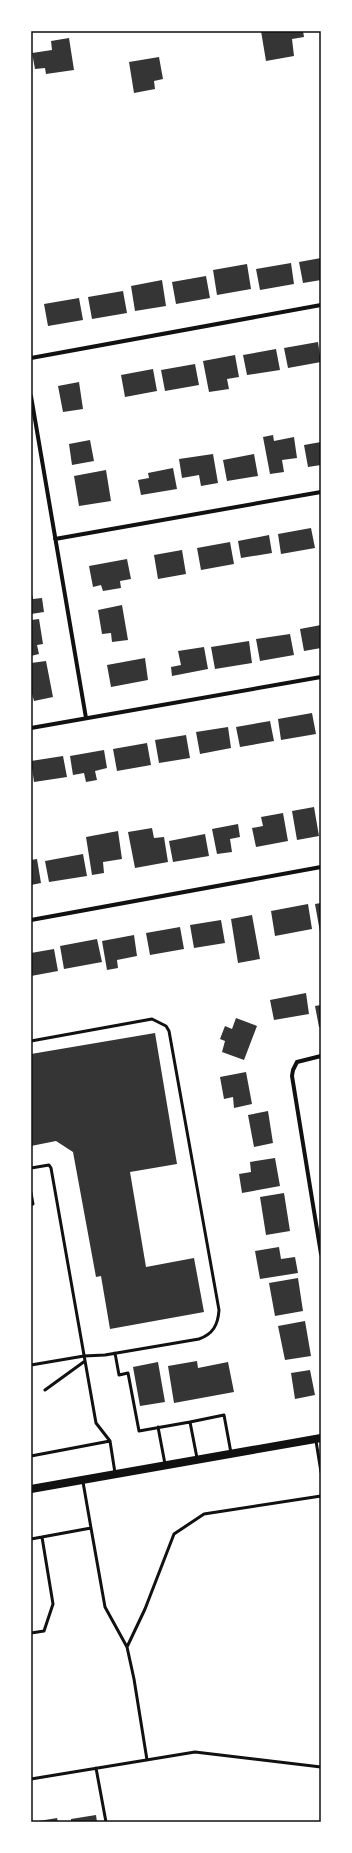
<svg xmlns="http://www.w3.org/2000/svg" width="352" height="1853" viewBox="0 0 352 1853" font-family="'Open Sans',sans-serif">
<style>
.building{fill:#353535}
.lines{fill:none;stroke-linecap:round;stroke-linejoin:round}
.service{stroke:#111;stroke-width:3}
.minor{stroke:#111;stroke-width:4}
.secondary{stroke:#111;stroke-width:8}
.neatline{fill:none;stroke:#111;stroke-width:1.5}
</style>
<rect width="100%" height="100%" fill="#fff"/>
<path class="building" d="M261 31H303L304 37 292 39 294 56 266 61Z
M69 38 74 70 46 74 45 68 35 69 32 53 52 50 51 41Z
M159 57 163 79 154 81 155 89 134 93 129 62Z
M321 258V280L303 283 299 262Z
M291 263 294 284 260 290 256 269Z
M247 264 251 289 217 295 213 270Z
M206 276 210 298 176 304 172 282Z
M162 280 166 306 135 311 131 286Z
M123 291 127 313 92 319 88 297Z
M79 298 83 320 48 326 44 304Z
M318 342 321 362 288 368 284 348Z
M276 349 280 370 247 375 243 355Z
M235 355 239 377 227 379 229 389 209 392 203 361Z
M195 364 199 385 165 391 161 370Z
M153 369 157 391 125 397 121 375Z
M79 382 83 409 63 412 58 386Z
M273 435 274 441 294 437 297 458 282 460 284 472 270 474 263 437Z
M90 440 94 461 72 465 69 444Z
M321 442V465L308 467 304 445Z
M213 454 218 483 201 486 199 475 182 478 179 459Z
M254 454 258 476 227 481 223 460Z
M173 468 177 489 141 495 138 480 149 478 148 473Z
M106 470 111 501 79 506 74 476Z
M311 528 315 548 281 554 278 534Z
M269 535 272 553 241 558 238 541Z
M230 542 234 564 201 570 197 548Z
M182 550 186 574 158 579 154 555Z
M127 559 131 579 120 581 121 588 103 591 101 585 93 587 89 566Z
M31 590 33 599 42 598 44 612 31 614Z
M122 605 128 640 112 642 111 633 102 634 98 610Z
M39 619 43 644 37 645 39 654 31 656V620Z
M321 625V648L304 651 300 629Z
M290 634 294 655 260 661 256 639Z
M249 641 252 663 215 669 211 647Z
M204 647 208 669 172 676 171 667 181 665 178 651Z
M145 658 148 680 111 687 107 665Z
M46 661 53 697 34 701 31 690V663Z
M312 713 316 734 281 740 278 719Z
M270 721 274 741 240 747 236 727Z
M228 727 231 748 200 754 196 732Z
M186 735 190 758 159 763 155 740Z
M147 743 151 765 117 771 113 749Z
M104 750 107 768 95 771 97 780 86 782 84 773 73 775 70 756Z
M63 756 67 777 34 782 31 761Z
M314 807 319 836 297 840 292 811Z
M283 813 288 841 256 847 252 828 263 826 261 817Z
M238 824 240 837 230 839 232 852 217 854 212 829Z
M152 828 154 838 164 837 168 862 135 868 128 832Z
M118 831 122 859 103 862 104 873 92 875 86 837Z
M205 834 209 856 173 862 169 841Z
M83 854 87 876 49 882 45 861Z
M37 859 41 883 31 885V860Z
M321 903V932H320L315 904Z
M308 904 312 929 275 936 271 911Z
M252 915 260 959 238 963 231 919Z
M221 920 225 943 194 948 190 925Z
M180 927 184 949 150 955 146 933Z
M134 935 137 956 117 960 118 968 107 970 102 941Z
M97 939 102 962 64 969 60 946Z
M54 949 58 971 31 976V953Z
M306 993 309 1014 274 1020 270 1000Z
M321 1005V1027H319L315 1006Z
M236 1018 257 1026 244 1060 222 1052 225 1041 220 1039 225 1026 232 1029Z
M155 1033 177 1164 130 1172 146 1267 194 1258 204 1312 110 1329 101 1276 96 1277 73 1152 56 1141 31 1146V1054Z
M246 1072 252 1104 234 1108 233 1097 224 1099 220 1077Z
M268 1111 273 1143 254 1147 248 1115Z
M275 1158 280 1186 242 1193 239 1174 251 1172 250 1162Z
M284 1193 290 1231 266 1235 260 1197Z
M279 1247 281 1259 295 1257 298 1273 260 1279 255 1251Z
M298 1278 303 1311 275 1316 269 1283Z
M305 1321 311 1356 285 1360 278 1326Z
M197 1361 198 1368 228 1362 234 1392 174 1403 168 1366Z
M158 1362 165 1402 140 1406 133 1367Z
M310 1370 315 1395 295 1399 291 1373Z
M96 1815 97 1822H71V1819Z
M57 1818 58 1822H39V1821Z"/>
<g class="lines">
<path class="service" d="M31 1041 152 1019 166 1026 169 1031 219 1310C218 1325 213 1334 199 1339L105 1355 84 1356 31 1365
M31 1168 49 1165 51 1168 96 1423 110 1441 115 1473
M31 1193 33 1204 31 1205
M115 1353 119 1375 128 1373 139 1431 190 1422
M45 1390 85 1361
M158 1427 165 1464
M316 1441 321 1472
M31 1456 110 1441
M197 1458 190 1422 224 1415 231 1453
M91 1528 105 1607 127 1647 134 1679 147 1760
M42 1537 91 1528 83 1482
M31 1539 42 1537 53 1604 44 1631 31 1633
M127 1647 145 1609 174 1534 204 1514 321 1496
M96 1768 106 1822
M31 1779 195 1752 321 1767"/>
<path class="minor" d="M31 358 321 305
M31 396 86 718
M55 539 321 492
M31 728 321 677
M31 920 321 867
M321 1056 297 1062 293 1070 292 1076 321 1254"/>
<path class="secondary" d="M31 1489 321 1438"/>
</g>
<rect width="352" height="1853" fill="none" stroke="#ffffff" stroke-width="64"/>
<rect x="32" y="32" width="288" height="1789" class="neatline"/>
</svg>
